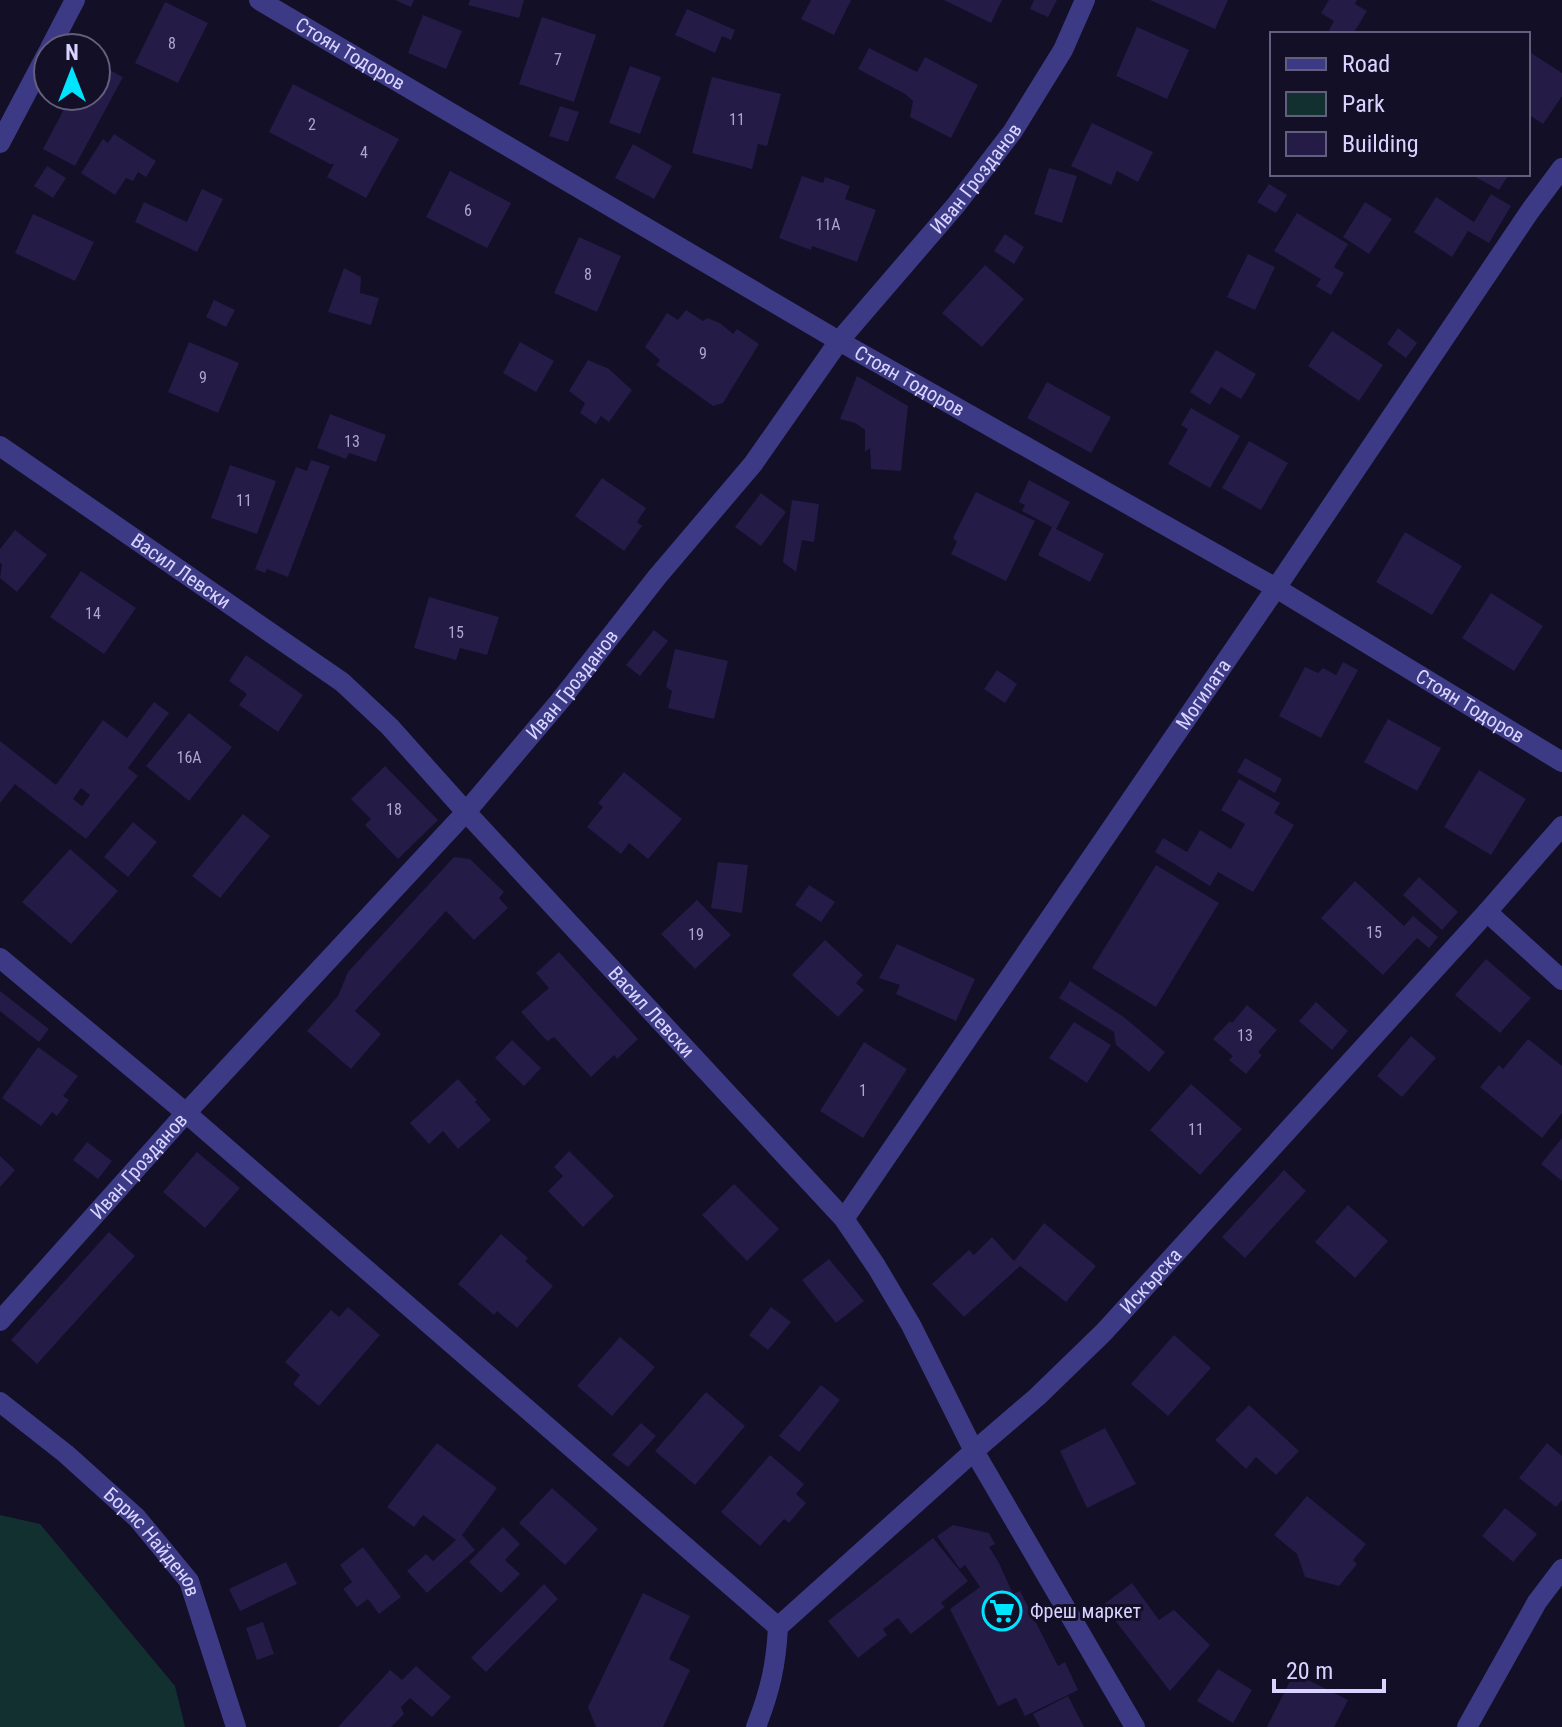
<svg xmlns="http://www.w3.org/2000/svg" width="1562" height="1727" viewBox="0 0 1562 1727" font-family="'Roboto Condensed',sans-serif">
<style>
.green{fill:#12302f}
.building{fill:#241b47;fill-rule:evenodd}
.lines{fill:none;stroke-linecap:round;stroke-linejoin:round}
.minor{stroke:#3d3a85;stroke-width:20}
.labels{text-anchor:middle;stroke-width:6;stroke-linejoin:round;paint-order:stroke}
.number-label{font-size:16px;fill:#aca6d1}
.street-label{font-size:20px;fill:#d9d4ff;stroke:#130f26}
.poi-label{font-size:20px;fill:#d9d4ff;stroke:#130f26;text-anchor:start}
</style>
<rect width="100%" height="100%" fill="#130f26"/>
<path class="green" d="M0 1515 40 1524 175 1686 185 1727H0Z"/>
<path class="building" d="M395 0H414L411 7Z
M470 0H524L519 18 468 5Z
M811 0H851L834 35 801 19Z
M944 0H1002L991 23Z
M1034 0H1057L1048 17 1030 9Z
M1150 0H1228L1215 29Z
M1329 0H1357L1355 4 1367 11 1353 34H1327L1334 21 1321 13Z
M165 2 208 23 178 83 135 63Z
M687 9 735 30 731 40 722 36 715 53 675 35Z
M423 15 462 31 446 69 408 53Z
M542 17 596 35 574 102 519 84Z
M1137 27 1189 50 1167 99 1116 76Z
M869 48 917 72 925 57 978 85 951 138 910 117 913 101 905 94 858 69Z
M1528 51 1562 73V96L1543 124 1528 114Z
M96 63 123 77 75 166 43 149 71 96H96Z
M630 66 661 77 640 134 609 123Z
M712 77 781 94 767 146 758 144 752 169 692 153Z
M293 84 399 139 366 198 327 177 334 164H330L269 132Z
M560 106 579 112 568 142 549 136Z
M1092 123 1153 152 1138 182 1117 171 1111 185 1071 166Z
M114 134 156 161 146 177 138 172 133 181 126 178 115 195 81 173 103 139 108 143Z
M633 144 672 166 654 199 615 178Z
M47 166 66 178 53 198 34 186Z
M1049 168 1077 176 1062 223 1034 214Z
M450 171 511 203 487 248 426 217Z
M1470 174H1509L1499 190Z
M802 176 823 183 825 177 850 186 845 199 876 210 857 262 812 246 811 250 779 238Z
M1269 184 1287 195 1276 213 1257 202Z
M202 189 223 199 197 252 135 222 144 202 187 222Z
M1491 194 1511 206 1489 243 1468 231 1452 257 1414 232 1436 197 1474 222Z
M1365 202 1392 219 1369 254 1343 237Z
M1297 213 1348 244 1334 267 1344 273 1331 295 1316 286 1321 279 1274 251Z
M33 214 94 242 75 281 15 253Z
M1005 234 1024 247 1014 264 994 251Z
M579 237 621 256 597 312 554 293Z
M1248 254 1275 267 1255 310 1227 297Z
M985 265 1024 299 982 347 942 313Z
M344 268 361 277 360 293 379 298 371 325 328 312Z
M214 300 235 310 226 327 206 317Z
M686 310 703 321 707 318 720 323 733 334 737 329 759 344 723 403 713 406 656 365 660 360 645 347 667 313 678 320Z
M1398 328 1417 343 1406 358 1387 344Z
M1332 331 1383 365 1359 401 1308 366Z
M189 342 239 363 218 413 168 392Z
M520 342 554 361 536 392 503 373Z
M1216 350 1256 374 1241 399 1221 387 1210 405 1190 392Z
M588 360 609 369 632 390 609 422 601 416 596 424 580 413 585 403 569 391Z
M857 376 908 406 901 471 871 469 870 448 865 452V430L855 423 840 419Z
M1047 382 1111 417 1091 453 1027 418Z
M1191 408 1240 436 1210 488 1168 464 1188 429 1181 425Z
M330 414 386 435 376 462 349 453 346 459 317 448Z
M1249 441 1288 463 1261 510 1222 488Z
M311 460 330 466 288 577 267 569 265 573 255 569 296 467 307 471Z
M230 465 276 481 257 534 211 518Z
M602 478 646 508 637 522 642 526 624 551 575 516Z
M1029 480 1070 502 1056 529 1104 554 1090 582 1038 555 1052 527 1022 511 1025 505 1019 502Z
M976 492 1035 521 1006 581 951 554 957 542 953 538Z
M761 493 786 512 761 546 735 527Z
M792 500 819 504 814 542 802 540 796 572 783 562Z
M15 530 47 555 17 592 0 578 2 564 0 563V549Z
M1405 532 1462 566 1432 615 1376 582Z
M81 571 136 608 104 654 50 617Z
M1491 593 1543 626 1514 671 1462 638Z
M429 597 499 617 487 655 460 648 456 660 414 648Z
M654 630 668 641 640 676 626 665Z
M675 649 728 661 714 719 668 708 672 691 666 687Z
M246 655 303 695 278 732 239 705 247 694 229 681Z
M1343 662 1358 670 1321 738 1279 716 1305 667 1318 673 1323 668 1336 675Z
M997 670 1017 684 1005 703 984 689Z
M154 702 169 713 128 768 138 776 86 839 15 784 0 803V741L56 785 103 720 127 738ZM81 788 90 795 82 806 73 799Z
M189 713 232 747 189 801 146 766Z
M1388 719 1441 748 1417 791 1364 762Z
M1245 758 1282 779 1275 793 1237 772Z
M385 766 438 820 398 859 365 825 371 819 351 799Z
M1479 770 1526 799 1491 855 1444 827Z
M624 772 682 819 648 859 629 843 621 854 587 827 603 807 598 803Z
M1239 779 1280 803 1274 813 1294 825 1253 892 1218 872 1210 886 1155 852 1163 838 1187 852 1200 830 1231 849 1245 824 1221 810Z
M243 814 270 836 220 898 192 876Z
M133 822 157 842 128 877 104 857Z
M70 849 118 891 71 944 22 902Z
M454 857 470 859 504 892 499 898 508 908 474 940 446 911 355 1011 381 1034 351 1069 307 1031 338 996 348 972Z
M718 862 748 865 742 913 711 908Z
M1156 865 1219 903 1156 1007 1092 968Z
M1419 877 1458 912 1442 930 1403 895Z
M1355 881 1404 926 1413 916 1438 937 1429 948 1417 938 1383 975 1321 918Z
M809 885 835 902 821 922 795 905Z
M697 900 731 935 695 969 661 934Z
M825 940 863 975 856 983 864 990 838 1017 792 975Z
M897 944 975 979 956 1021 896 994 900 985 879 978Z
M559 952 638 1039 617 1059 614 1055 591 1077 554 1037 547 1041 521 1012 549 988 536 973Z
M1486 959 1531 998 1500 1033 1455 995Z
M1070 981 1125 1018 1165 1052 1149 1072 1116 1045 1114 1032 1059 998Z
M0 991 49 1029 39 1042 0 1011Z
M1316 1002 1348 1031 1332 1050 1299 1021Z
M1247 1005 1277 1030 1258 1052 1262 1055 1246 1074 1229 1060 1233 1056 1213 1039 1230 1021 1232 1023Z
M1074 1022 1111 1045 1087 1083 1049 1058Z
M1411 1036 1436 1058 1402 1097 1377 1076Z
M1528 1039 1562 1066V1113L1542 1138 1480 1087 1499 1065 1503 1069Z
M512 1040 541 1068 524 1086 495 1058Z
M864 1042 907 1069 863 1138 820 1111Z
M38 1047 78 1076 63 1096 69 1100 57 1116 52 1112 41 1126 2 1098Z
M458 1079 477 1100 475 1102 491 1120 458 1149 443 1131 429 1144 410 1123Z
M1191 1084 1242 1129 1200 1175 1150 1130Z
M1562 1138V1181L1541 1164Z
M87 1142 112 1161 98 1179 73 1160Z
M569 1151 614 1196 583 1227 548 1191 563 1176 554 1167Z
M197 1152 240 1188 205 1228 163 1192Z
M0 1156 15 1170 0 1187Z
M1284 1170 1306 1191 1245 1258 1222 1237Z
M734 1184 779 1229 747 1261 702 1215Z
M1348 1205 1388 1241 1355 1278 1315 1242Z
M1044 1223 1096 1266 1066 1302 1020 1266 964 1317 932 1284 969 1250 974 1255 992 1237 1014 1261Z
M109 1232 135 1256 37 1364 11 1340Z
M501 1234 528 1258 525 1261 553 1286 517 1328 497 1311 494 1315 458 1284Z
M829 1259 864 1301 836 1323 802 1280Z
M348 1307 380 1335 319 1406 293 1384 300 1375 285 1362 331 1310 339 1317Z
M771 1307 791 1322 768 1350 749 1335Z
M1174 1335 1211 1368 1168 1416 1131 1384Z
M620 1337 655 1367 612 1416 577 1386Z
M821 1385 840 1400 799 1452 779 1436Z
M706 1392 745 1426 695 1485 655 1451Z
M1249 1405 1299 1451 1276 1475 1256 1457 1246 1469 1215 1440Z
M641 1423 656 1436 628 1467 612 1455Z
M1105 1428 1136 1484 1087 1508 1060 1451Z
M437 1443 497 1488 462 1535 475 1550 427 1593 407 1571 426 1554 433 1561 456 1540 423 1515 414 1527 387 1507Z
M1547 1443 1562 1456V1500L1556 1507 1519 1478Z
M770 1455 804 1484 796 1494 806 1503 789 1523 784 1519 760 1546 721 1512Z
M552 1488 598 1529 565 1565 519 1523Z
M1307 1496 1366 1544 1353 1560 1357 1564 1339 1586 1305 1577 1297 1554 1274 1535Z
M1505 1508 1537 1534 1513 1562 1482 1536Z
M953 1525 989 1533 995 1544 989 1547 999 1563 1013 1594 1020 1591 1058 1666 1065 1662 1078 1690 1025 1716 1016 1698 998 1706 950 1609 980 1587 965 1565 960 1569 937 1536Z
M503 1527 520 1544 505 1560 520 1574 501 1593 469 1562Z
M933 1538 968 1581 941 1603 945 1607 911 1634 898 1618 883 1629 887 1635 858 1658 828 1621Z
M363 1547 401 1597 379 1614 368 1599 357 1607 343 1589 352 1582 340 1565Z
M286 1562 297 1584 240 1611 229 1589Z
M1132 1583 1159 1620 1174 1610 1210 1645 1170 1691 1103 1605Z
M544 1584 558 1599 486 1672 471 1658Z
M643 1593 690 1616 669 1659 690 1670 663 1727H596L588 1707Z
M263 1622 274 1654 257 1660 246 1628Z
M416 1666 451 1697 432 1717 410 1698 401 1707 404 1714 391 1727H338L390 1670 402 1680Z
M1218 1669 1252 1690 1233 1723 1197 1701Z
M1294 1673 1348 1700 1334 1727H1267Z
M1068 1696 1084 1727H1040L1033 1714Z"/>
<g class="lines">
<g class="minor">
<path id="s1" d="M259 0 839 341 1276 588 1562 762"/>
<path d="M50 48 75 0"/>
<path d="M0 143 48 52"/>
<path id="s2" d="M0 446 342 682 390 727 466 812 844 1219 876 1266 911 1325 974 1451 1135 1727"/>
<path d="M1487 912 1562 980"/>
<path d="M0 958 186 1113 778 1627"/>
<path id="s3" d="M844 1219 1276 588 1530 211 1562 168"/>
<path id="s4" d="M0 1321 186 1113 466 812 559 702 657 577 753 464 839 341 956 205 1013 131 1063 50 1085 0"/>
<path id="s5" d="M0 1402 66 1454 137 1518 189 1581 236 1727"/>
<path id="s6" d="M756 1727C770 1691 776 1666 778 1627L974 1451 1037 1397 1104 1332 1487 912 1562 826"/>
<path d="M1467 1727 1537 1602 1562 1569"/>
</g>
</g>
<defs>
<g id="supermarket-ring" transform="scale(2)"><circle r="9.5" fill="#130f26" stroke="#00e5ff" stroke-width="1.5"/><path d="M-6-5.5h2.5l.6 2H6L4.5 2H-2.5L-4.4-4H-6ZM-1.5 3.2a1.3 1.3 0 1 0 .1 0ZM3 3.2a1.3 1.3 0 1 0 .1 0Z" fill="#00e5ff"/></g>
</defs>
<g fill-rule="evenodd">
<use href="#supermarket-ring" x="1002" y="1611"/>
</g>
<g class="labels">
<g class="number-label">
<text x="172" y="49">8</text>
<text x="558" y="65">7</text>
<text x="737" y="125">11</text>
<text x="312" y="130">2</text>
<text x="364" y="158">4</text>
<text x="468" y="216">6</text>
<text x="828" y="230">11А</text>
<text x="588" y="280">8</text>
<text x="703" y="359">9</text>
<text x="203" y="383">9</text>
<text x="352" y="447">13</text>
<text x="244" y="506">11</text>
<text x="93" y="619">14</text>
<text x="456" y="638">15</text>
<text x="189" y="763">16А</text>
<text x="394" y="815">18</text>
<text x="1374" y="938">15</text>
<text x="696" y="940">19</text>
<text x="1245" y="1041">13</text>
<text x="863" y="1096">1</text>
<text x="1196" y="1135">11</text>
</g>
<g class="street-label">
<text dy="7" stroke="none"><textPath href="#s1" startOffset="106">Стоян Тодоров</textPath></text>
<text dy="7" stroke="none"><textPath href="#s4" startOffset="1504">Иван Грозданов</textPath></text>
<text dy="7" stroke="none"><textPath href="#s1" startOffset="754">Стоян Тодоров</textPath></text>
<text dy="7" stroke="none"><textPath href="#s2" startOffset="220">Васил Левски</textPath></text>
<text dy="7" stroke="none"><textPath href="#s4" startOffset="856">Иван Грозданов</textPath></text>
<text dy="7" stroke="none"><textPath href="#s3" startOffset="636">Могилата</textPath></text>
<text dy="7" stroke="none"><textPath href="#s1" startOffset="1402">Стоян Тодоров</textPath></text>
<text dy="7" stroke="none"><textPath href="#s2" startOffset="868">Васил Левски</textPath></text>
<text dy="7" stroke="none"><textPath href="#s4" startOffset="208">Иван Грозданов</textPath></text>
<text dy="7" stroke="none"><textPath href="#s6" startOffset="612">Искърска</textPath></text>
<text dy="7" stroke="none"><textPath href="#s5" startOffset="208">Борис Найденов</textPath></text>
</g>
<g class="poi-label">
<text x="1030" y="1618">Фреш маркет</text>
</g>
</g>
<rect x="1270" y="32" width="260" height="144" fill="#130f26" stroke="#625e7d" stroke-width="2"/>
<rect x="1286" y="58" width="40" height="12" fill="#3d3a85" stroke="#625e7d" stroke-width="2"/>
<text x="1342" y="72" font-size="24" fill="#d9d4ff">Road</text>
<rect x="1286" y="92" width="40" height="24" fill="#12302f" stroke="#625e7d" stroke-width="2"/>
<text x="1342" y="112" font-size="24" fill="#d9d4ff">Park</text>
<rect x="1286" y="132" width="40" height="24" fill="#241b47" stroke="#625e7d" stroke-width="2"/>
<text x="1342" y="152" font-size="24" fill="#d9d4ff">Building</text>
<g transform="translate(72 72)"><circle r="38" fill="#130f26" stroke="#625e7d" stroke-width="2"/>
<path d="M0-6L14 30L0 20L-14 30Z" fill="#00e5ff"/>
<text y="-12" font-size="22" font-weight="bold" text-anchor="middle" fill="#d9d4ff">N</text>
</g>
<path d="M1274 1679v12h110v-12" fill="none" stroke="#d9d4ff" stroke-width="4"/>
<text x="1286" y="1679" font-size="24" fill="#d9d4ff" stroke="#130f26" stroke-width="6" paint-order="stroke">20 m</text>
</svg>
